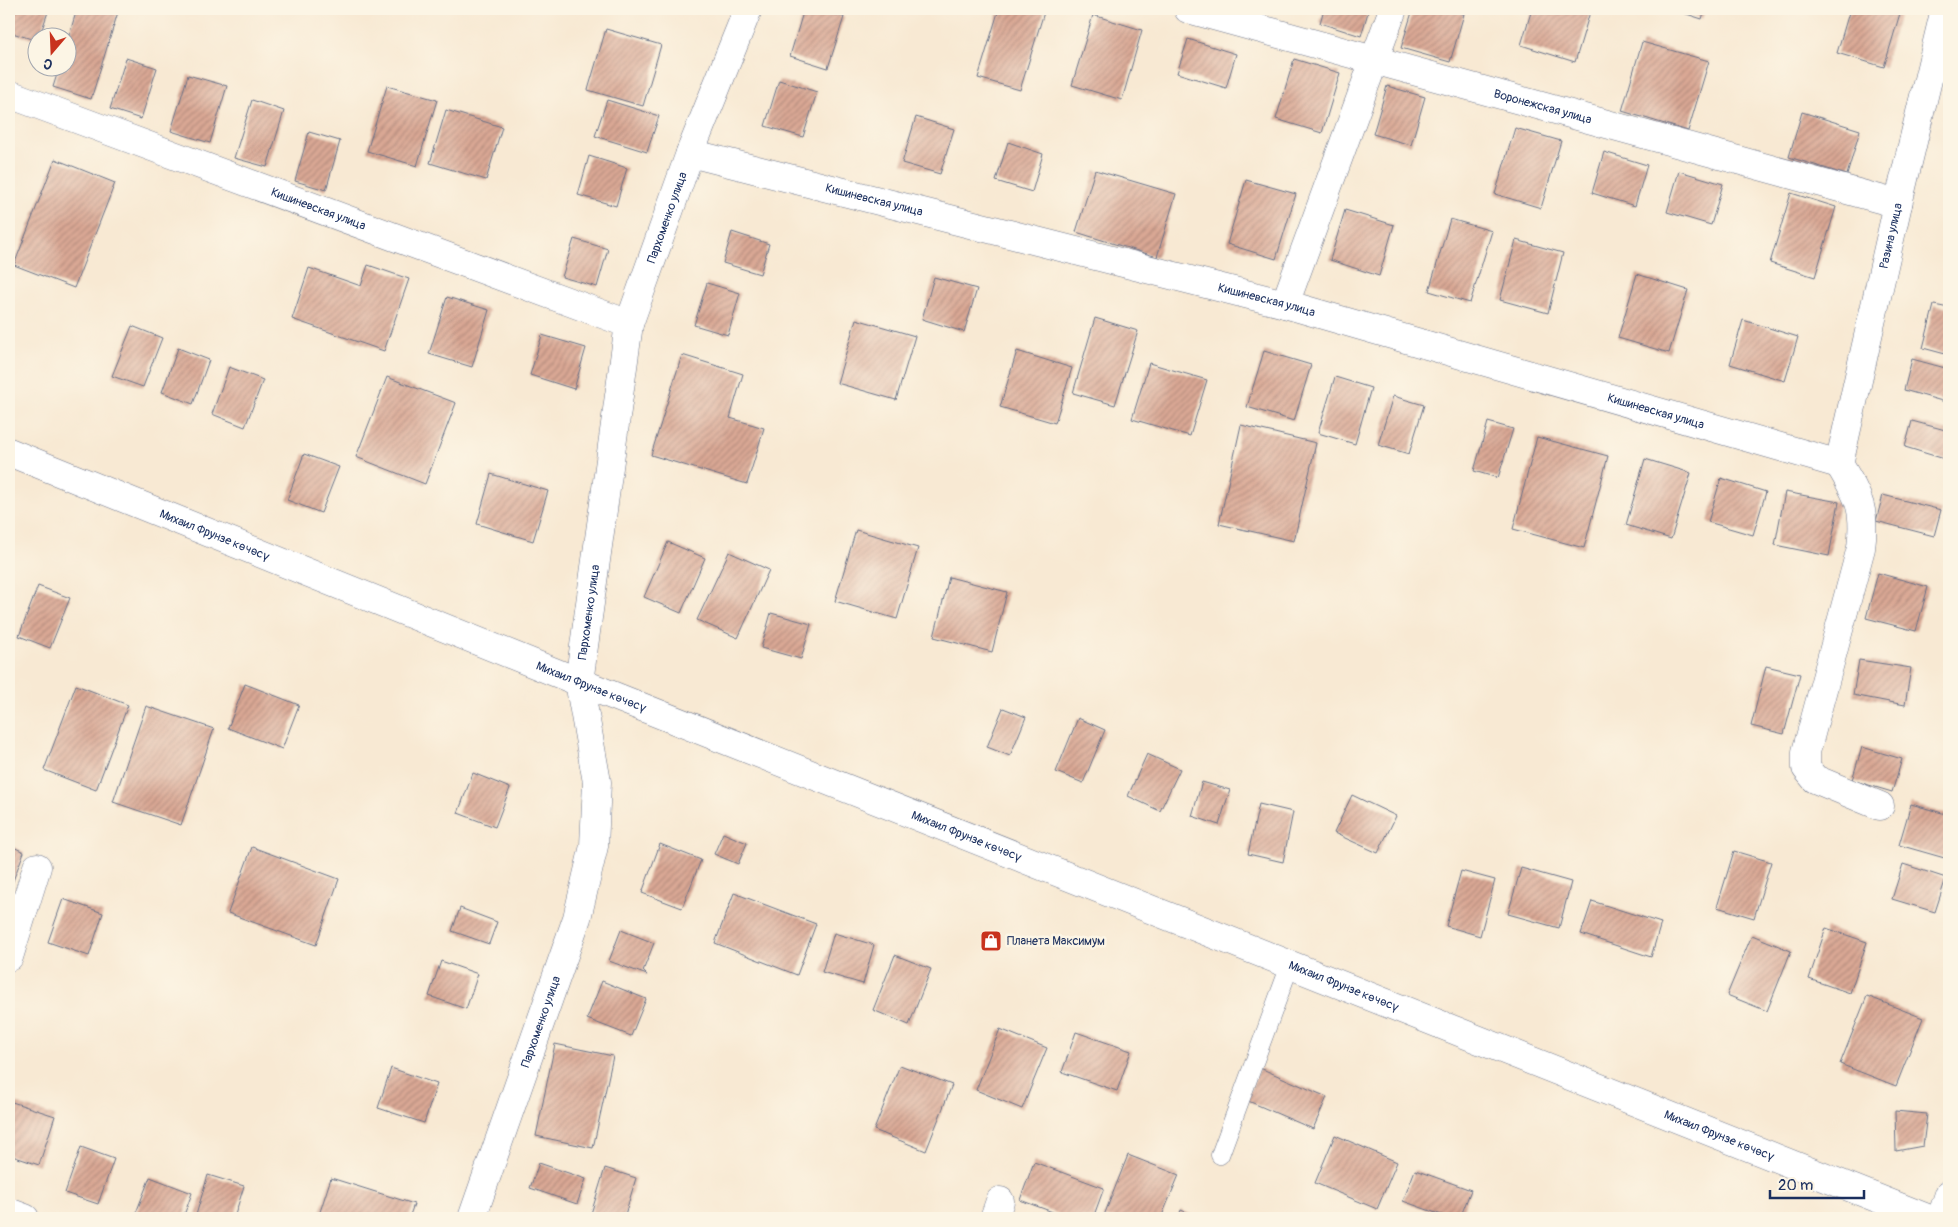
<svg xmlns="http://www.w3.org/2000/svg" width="1958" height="1227" viewBox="0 0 1958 1227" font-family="Pangolin,sans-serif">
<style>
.building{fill:url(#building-hatch)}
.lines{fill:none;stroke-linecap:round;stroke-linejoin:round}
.service-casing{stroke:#687087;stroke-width:19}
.minor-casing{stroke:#687087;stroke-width:29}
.secondary-casing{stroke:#687087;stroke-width:29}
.service{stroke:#fff;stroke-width:18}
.minor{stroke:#fff;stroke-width:28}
.secondary{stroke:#fff;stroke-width:28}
.labels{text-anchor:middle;stroke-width:5;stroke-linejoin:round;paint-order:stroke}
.street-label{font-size:12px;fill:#1b2f5e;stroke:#fcf5e5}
.poi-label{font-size:12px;fill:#1b2f5e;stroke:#fcf5e5;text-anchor:start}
</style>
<defs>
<pattern id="building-hatch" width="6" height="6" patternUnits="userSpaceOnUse" patternTransform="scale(1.25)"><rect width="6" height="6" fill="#daa894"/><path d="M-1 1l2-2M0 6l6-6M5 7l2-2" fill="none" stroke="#b0897c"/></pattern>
</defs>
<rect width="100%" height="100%" fill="#fcf5e5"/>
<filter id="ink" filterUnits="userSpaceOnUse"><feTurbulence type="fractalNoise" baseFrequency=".02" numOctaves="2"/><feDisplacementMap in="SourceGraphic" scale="10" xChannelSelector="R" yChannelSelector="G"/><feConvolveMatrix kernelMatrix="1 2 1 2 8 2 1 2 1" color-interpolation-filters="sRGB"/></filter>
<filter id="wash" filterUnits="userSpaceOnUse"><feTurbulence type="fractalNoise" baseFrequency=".0096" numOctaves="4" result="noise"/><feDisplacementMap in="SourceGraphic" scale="20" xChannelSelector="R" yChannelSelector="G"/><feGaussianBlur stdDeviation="1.12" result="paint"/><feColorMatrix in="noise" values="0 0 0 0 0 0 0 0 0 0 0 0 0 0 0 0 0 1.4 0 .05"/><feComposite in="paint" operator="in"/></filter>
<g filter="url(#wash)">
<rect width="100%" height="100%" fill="#f8e9d3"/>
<g id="blocks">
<path class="building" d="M9 9H49L38 41 9 32Z
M77 9H108L118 12 91 99 53 87 59 68H68V39Z
M664 9H679L677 13Z
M804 9H817L844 17 828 68 790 56Z
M999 9H1045L1020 90 978 78Z
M1324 9H1369L1361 36 1320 23Z
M1413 9H1447L1464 14 1450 62 1401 48Z
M1532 9H1579L1590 12 1575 62 1521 45Z
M1671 9H1705L1702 19Z
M1850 9 1901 10 1884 67 1837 53Z
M1093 15 1142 30 1122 100 1072 85Z
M606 29 661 45 643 106 588 90Z
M1188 39 1236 54 1226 88 1177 73Z
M1642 42 1709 61 1688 131 1622 111Z
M126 58 157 68 141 119 110 109Z
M1294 59 1340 73 1322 133 1276 119Z
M188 75 227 86 210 143 171 131Z
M779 80 817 92 803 137 765 126Z
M387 86 437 100 417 166 367 151Z
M1387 86 1425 97 1411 145 1373 134Z
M252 100 284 111 267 167 234 158Z
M607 100 659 116 647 152 595 136Z
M446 110 502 127 486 180 430 163Z
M1802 112 1860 130 1847 175 1789 157Z
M916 117 954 129 940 174 902 163Z
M1515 128 1561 141 1541 208 1495 194Z
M309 132 340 141 326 190 295 181Z
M1008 142 1043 154 1032 192 996 181Z
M1604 152 1647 165 1635 206 1592 193Z
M589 156 627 168 616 206 578 195Z
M55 159 115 183 74 288 14 265Z
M1095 170 1176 194 1157 257 1076 232Z
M1679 171 1723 184 1711 225 1667 212Z
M1246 180 1296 194 1276 259 1227 244Z
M1791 193 1836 207 1815 277 1770 263Z
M1345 210 1394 225 1379 276 1330 260Z
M1450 219 1492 231 1470 303 1429 291Z
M732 232 769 244 760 274 723 263Z
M574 239 608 249 597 287 562 277Z
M1516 240 1563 253 1548 313 1500 300Z
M368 265 409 279 384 351 292 319 309 268 361 286Z
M1637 274 1688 290 1669 353 1618 338Z
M934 277 977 289 964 332 922 319Z
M707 283 740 293 728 335 694 325Z
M447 297 489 310 472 367 429 354Z
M1934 305 1949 308V355L1923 348Z
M1095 318 1138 331 1115 405 1073 393Z
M856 319 915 336 896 400 837 383Z
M1743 320 1798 337 1785 381 1730 364Z
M132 326 162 338 143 387 112 376Z
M542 335 586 348 574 389 530 375Z
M178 348 209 360 193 404 162 392Z
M1017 351 1072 368 1055 423 1000 407Z
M1264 351 1311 365 1294 421 1247 407Z
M682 355 743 374 730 418 764 428 747 484 651 455Z
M1912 359 1949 369V403L1904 390Z
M1149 363 1207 380 1190 436 1132 419Z
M229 367 263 380 245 427 212 414Z
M387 377 456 403 425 484 356 457Z
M1335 377 1371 388 1355 444 1318 433Z
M1393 396 1424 405 1409 454 1378 445Z
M1912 421 1949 431 1948 460 1905 447Z
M1488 422 1513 429 1498 478 1474 471Z
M1241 425 1316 443 1294 541 1219 524Z
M1537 437 1608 456 1584 548 1513 529Z
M304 454 339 467 321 513 287 500Z
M1645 459 1691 473 1671 539 1626 525Z
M491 474 548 491 533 541 477 524Z
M1721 478 1766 492 1753 535 1708 522Z
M1785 492 1839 502 1829 556 1775 545Z
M1883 495 1941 510 1934 536 1876 521Z
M856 530 918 548 897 619 835 601Z
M668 542 705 558 681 613 644 597Z
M729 552 769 570 738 638 697 620Z
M1878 573 1928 587 1916 631 1866 618Z
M949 577 1007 592 992 652 934 637Z
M38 586 70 598 50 648 19 636Z
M771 613 811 624 801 659 761 648Z
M1859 660 1911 668 1905 705 1853 695Z
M1766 666 1800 674 1784 734 1751 726Z
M245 684 299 705 282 749 228 728Z
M76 685 128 705 96 790 44 770Z
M146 706 214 729 181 825 113 802Z
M1003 708 1026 717 1010 756 987 747Z
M1078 718 1105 730 1083 783 1056 772Z
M1862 747 1902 759 1892 792 1852 780Z
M1147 754 1180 769 1160 811 1128 796Z
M473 773 510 788 495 827 458 813Z
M1202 782 1230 790 1219 825 1192 816Z
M1352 795 1396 816 1378 853 1334 833Z
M1259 804 1293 812 1283 862 1248 854Z
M1911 804 1949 815 1948 859 1899 845Z
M723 833 747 843 738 864 714 854Z
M660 844 701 860 682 908 642 893Z
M9 845 24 852 9 891Z
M252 847 339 879 316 945 228 913Z
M1734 851 1771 862 1754 918 1717 907Z
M1903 864 1946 878 1935 912 1892 899Z
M1521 868 1571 882 1559 928 1508 914Z
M1461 871 1495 880 1480 936 1446 926Z
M734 893 816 924 797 975 715 943Z
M63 899 103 913 89 956 48 942Z
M1592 901 1661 923 1651 957 1581 934Z
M460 908 497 922 489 944 452 931Z
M1826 928 1867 942 1850 993 1809 979Z
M621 930 654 943 643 971 647 975 609 961Z
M834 933 874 945 863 984 822 972Z
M1752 935 1791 951 1767 1011 1727 995Z
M895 955 931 969 909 1025 873 1010Z
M441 961 478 974 466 1009 429 996Z
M602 981 646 999 631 1036 587 1019Z
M1867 996 1923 1018 1896 1086 1840 1064Z
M1000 1029 1047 1048 1022 1109 976 1090Z
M1076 1032 1131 1051 1117 1091 1062 1072Z
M555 1044 613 1056 593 1148 536 1136Z
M900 1065 952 1085 926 1151 874 1130Z
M391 1068 437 1084 424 1123 378 1108Z
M1260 1068 1327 1097 1313 1129 1246 1100Z
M9 1101 55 1116 39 1165 9 1155Z
M1895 1111 1927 1114 1923 1146 1896 1151Z
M1335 1135 1397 1162 1377 1209 1315 1183Z
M81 1147 114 1159 98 1204 65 1193Z
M1128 1155 1179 1175 1161 1218H1103Z
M1034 1162 1104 1188 1093 1218H1069L1020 1200Z
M539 1163 586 1179 577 1204 530 1188Z
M605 1168 636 1178 624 1218 590 1217Z
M1415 1170 1471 1190 1460 1218H1450L1403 1201Z
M208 1175 244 1186 234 1218H208L196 1215Z
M150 1177 192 1193 183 1218H134Z
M331 1178 414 1204 409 1218H318Z
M1181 1210 1199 1218H1178Z"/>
</g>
</g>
<g filter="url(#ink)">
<use href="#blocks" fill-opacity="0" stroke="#687087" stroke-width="1"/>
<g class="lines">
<g class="service-casing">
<path id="service" d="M1220 1155 1290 965"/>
</g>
<g class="minor-casing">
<g id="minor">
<path id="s1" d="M1188 9 1898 204"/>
<path id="s2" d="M9 94 629 324"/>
<path id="s3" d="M690 153 1285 304 1839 464"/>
<path d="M1285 304 1393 9"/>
<path id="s4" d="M1839 464 1898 204 1945 9"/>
<path d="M1839 464C1859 498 1866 508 1861 548L1806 752V768L1815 779 1880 806"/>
<path d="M9 957 37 867"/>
<path d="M9 1212 25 1218"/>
<path id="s5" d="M472 1218 577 918 594 846 597 782 579 682 629 324 690 153 748 9"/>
<path d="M994 1218 1000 1201"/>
<path d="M1941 1218 1949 1194"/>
</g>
</g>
<g class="secondary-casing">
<g id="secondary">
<path id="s6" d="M9 452 579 682 1927 1218"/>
</g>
</g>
<use href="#service" class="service"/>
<use href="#minor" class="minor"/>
<use href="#secondary" class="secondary"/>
</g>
</g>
<defs>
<g id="shop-square" transform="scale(1.125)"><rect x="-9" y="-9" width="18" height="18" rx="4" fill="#c8321e" stroke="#fcf5e5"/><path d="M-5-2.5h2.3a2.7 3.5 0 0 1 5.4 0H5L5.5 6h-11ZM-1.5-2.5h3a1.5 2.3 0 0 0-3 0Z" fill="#fff"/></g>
</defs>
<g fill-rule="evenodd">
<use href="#shop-square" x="991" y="941"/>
</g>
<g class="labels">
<g class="street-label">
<text dy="4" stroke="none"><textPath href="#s1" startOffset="368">Воронежская улица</textPath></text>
<text dy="4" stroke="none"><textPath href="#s3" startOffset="190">Кишиневская улица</textPath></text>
<text dy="4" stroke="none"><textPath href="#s2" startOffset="330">Кишиневская улица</textPath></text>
<text dy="4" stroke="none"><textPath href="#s5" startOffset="1032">Пархоменко улица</textPath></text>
<text dy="4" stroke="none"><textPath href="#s4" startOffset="234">Разина улица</textPath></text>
<text dy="4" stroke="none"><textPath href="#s3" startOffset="595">Кишиневская улица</textPath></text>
<text dy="4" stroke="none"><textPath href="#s3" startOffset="1000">Кишиневская улица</textPath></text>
<text dy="4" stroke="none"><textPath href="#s6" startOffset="222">Михаил Фрунзе көчөсү</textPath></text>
<text dy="4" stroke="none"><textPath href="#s5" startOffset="628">Пархоменко улица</textPath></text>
<text dy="4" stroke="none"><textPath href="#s6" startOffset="628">Михаил Фрунзе көчөсү</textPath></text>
<text dy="4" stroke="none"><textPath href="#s6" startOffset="1032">Михаил Фрунзе көчөсү</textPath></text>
<text dy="4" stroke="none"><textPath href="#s6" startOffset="1438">Михаил Фрунзе көчөсү</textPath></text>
<text dy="4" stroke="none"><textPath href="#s5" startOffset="208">Пархоменко улица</textPath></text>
<text dy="4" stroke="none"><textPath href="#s6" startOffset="1842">Михаил Фрунзе көчөсү</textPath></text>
</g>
<g class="poi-label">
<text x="1007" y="945">Планета Максимум</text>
</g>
</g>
<rect width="1958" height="1227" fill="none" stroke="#fcf5e5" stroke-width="30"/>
<g transform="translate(52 52) rotate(199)"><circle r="24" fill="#fcf5e5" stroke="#a2a6af"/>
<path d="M0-4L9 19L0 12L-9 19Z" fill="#c8321e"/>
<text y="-8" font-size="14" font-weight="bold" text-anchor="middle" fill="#1b2f5e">С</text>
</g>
<path d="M1770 1190v8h94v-8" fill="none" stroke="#1b2f5e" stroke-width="2.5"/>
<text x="1778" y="1190" font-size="15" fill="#1b2f5e" stroke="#fcf5e5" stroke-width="4" paint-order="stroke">20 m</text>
</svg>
